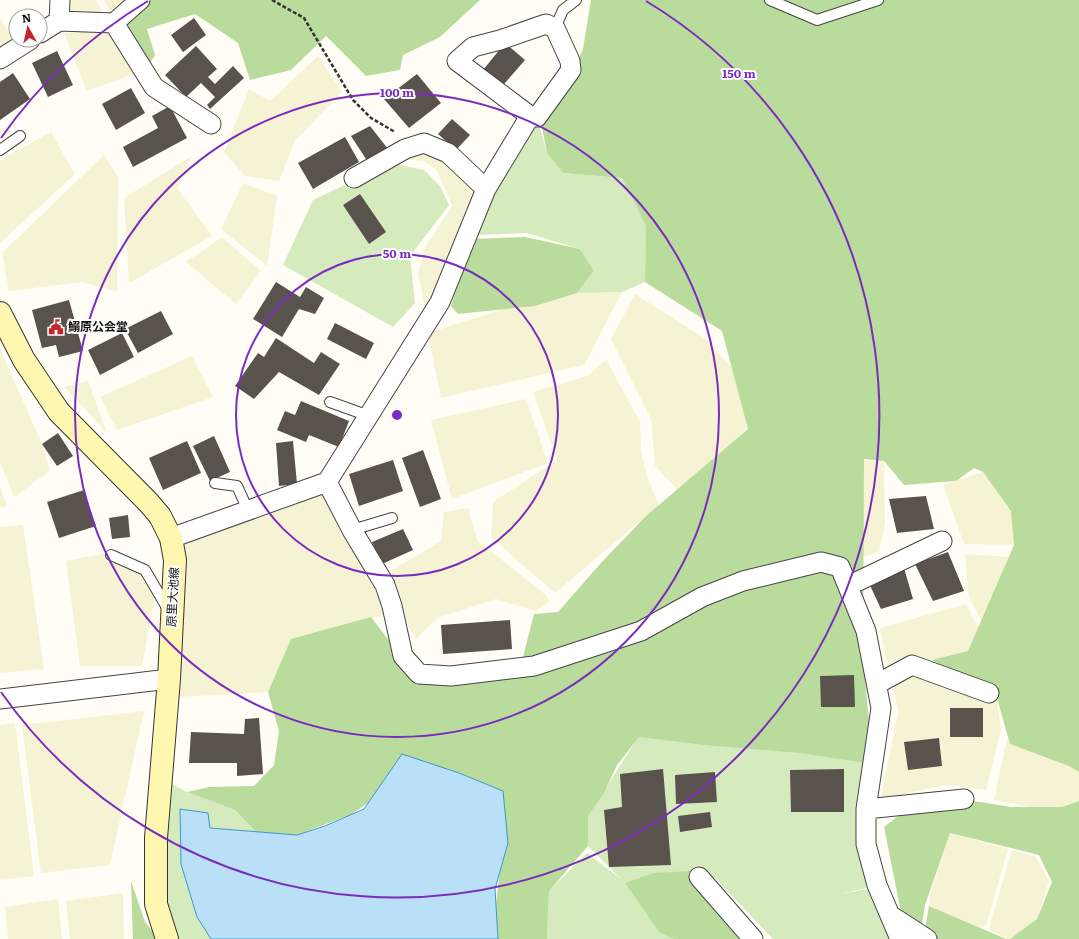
<svg xmlns="http://www.w3.org/2000/svg" width="1079" height="939" viewBox="0 0 1079 939" font-family="Literata,'Noto Sans JP',serif">
<style>
.farmland{fill:#f6f3d4}
.green{fill:#d5ebbd}
.forest{fill:#b9dc9c}
.water{fill:#b9e0f7;stroke:#3f96cf}
.building{fill:#5a524d}
.lines{fill:none;stroke-linecap:round;stroke-linejoin:round}
.lane-casing{stroke:#444;stroke-width:12}
.street-casing{stroke:#444;stroke-width:21}
.secondary-casing{stroke:#333;stroke-width:24}
.path{stroke:#333;stroke-width:2.5;stroke-dasharray:4 2;stroke-linecap:butt}
.lane{stroke:#fff;stroke-width:10}
.street{stroke:#fff;stroke-width:19}
.secondary{stroke:#fff6b0;stroke-width:22}
.ring{fill:none;stroke:#7b2cbf;stroke-width:2}
.labels{text-anchor:middle;stroke-width:4;stroke-linejoin:round;paint-order:stroke}
.poi-label{font-size:12px;font-weight:bold;fill:#111;stroke:#fff;text-anchor:start}
.street-label{font-size:12px;fill:#111;stroke:#fff}
.centre{fill:#7b2cbf;stroke:#fff;stroke-width:2}
.ring-label{font-size:12px;text-anchor:middle;font-weight:bold;fill:#7b2cbf;stroke:#fff;stroke-width:4;stroke-linejoin:round;paint-order:stroke}
</style>
<rect width="100%" height="100%" fill="#fffdf5"/>
<path class="farmland" d="M65 0H96L108 23 65 15Z
M104 0H132L114 20Z
M0 18 15 41 0 49Z
M111 30 139 72 87 91 64 33Z
M318 56 342 92 295 141 279 181 245 176 224 152 249 89 270 101Z
M51 132 75 174 0 243V160Z
M423 147 450 155 481 190 435 309 425 307 418 273 426 246 452 206 437 170 423 161 397 159Z
M104 155 118 177 117 292 83 282 9 291 2 253Z
M192 156 177 188 212 236 129 283 124 198Z
M243 183 277 196 267 266 221 229Z
M222 237 261 271 236 304 186 262Z
M622 292 584 365 441 398 428 333 554 293Z
M635 294 707 340 742 379 747 427 724 461 679 491 655 466 651 419 611 339Z
M0 349 42 444 50 471 14 497 0 462Z
M192 356 213 397 117 430 100 397Z
M607 359 611 369 640 422 641 451 647 477 659 505 555 593 491 537 493 502 557 460 533 392 587 376Z
M88 381 107 433 64 387Z
M526 399 548 463 452 499 431 420Z
M845 459 884 461 885 523 879 552 852 561Z
M983 472 1015 515 1026 545 964 544 943 485Z
M0 487 7 506 0 507Z
M325 492 368 576 386 615 291 639 268 692 179 697 182 543Z
M468 508 477 540 547 596 549 602 536 611 496 599 437 618 416 639 404 618 391 571 441 541 444 512Z
M23 525 44 669 0 673V527Z
M106 553 157 584 142 666H80L66 561Z
M965 554 1009 557V593L993 641 969 598Z
M966 604 988 647 888 670 880 628Z
M943 670 997 698 1001 730 986 790 945 785 881 799 898 712 892 680Z
M144 711 110 865 41 873 22 725Z
M15 723 34 876 0 880V725Z
M1007 739 1079 767V802L1050 811 994 800Z
M950 833 1008 849 986 925 981 928 929 906 930 895Z
M1012 850 1036 857 1049 881 1037 919 1010 939H1007L989 929Z
M123 893 124 939H70L66 901Z
M58 899 62 939H8L5 907Z"/>
<path class="green" d="M537 117 547 153 563 173 622 178 646 226 645 282 622 292 577 293 594 271 580 249 527 233 475 235 486 189Z
M391 163 424 170 440 186 449 205 410 256 415 303 393 327 283 265 313 200Z
M859 720 877 885 841 894 868 889 882 916 890 939H773L715 878 692 871 660 933 674 939H547L549 891 587 853 621 879 588 846V816L639 736Z
M161 778 187 792 235 810 256 832 209 828 197 917 211 939H168Z"/>
<path class="forest" d="M151 0H480L440 37 403 55 400 70 366 76 326 36 291 70 250 80 238 43 195 14 147 29 155 55 148 66 122 30Z
M591 0H1079V772L1069 766 1010 744 997 698 932 660 968 651 1014 545 1011 511 983 472 974 468 956 481 904 485 884 461 864 459 863 657 873 764 800 753 705 745 639 737 617 765 604 793 588 816V846L549 891 547 939H498L496 904 500 869 408 777 350 815 297 835 256 832 235 810 187 792 209 787 254 786 274 765 279 731 268 692 291 639 371 617 417 677 469 674 523 657 534 614 558 612 601 563 646 516 748 429 722 331 645 282 646 226 622 178 563 173 547 153 537 101 570 78 583 49Z
M525 237 580 249 594 271 577 293 535 306 458 314 451 306 473 239Z
M949 797 1011 807H1062L1079 801V939H1010L1037 919 1052 882 1039 855 950 833 925 905 921 931 903 922 884 827 921 798Z
M693 871 749 939H674L660 933 625 883 653 873Z
M131 881 145 922 159 939H133Z
M929 906 1006 939H928L924 934Z"/>
<path class="water" d="M402 754 459 773 503 791 508 843 495 889 498 939H211L197 917 181 864 180 809 208 813 210 828 297 835 325 826 364 809Z"/>
<path class="building" d="M194 18 206 35 183 52 171 35Z
M505 43 525 60 498 91 479 75Z
M196 46 217 69 208 77 215 84 233 66 244 78 210 109 207 105 215 97 201 83 186 97 165 75Z
M57 51 73 85 48 97 32 63Z
M13 73 30 99 0 120V82Z
M417 74 441 103 409 128 384 99Z
M131 88 145 113 116 130 102 104Z
M170 106 187 138 133 167 123 147 158 128 152 116Z
M452 119 470 135 456 150 438 134Z
M370 126 388 149 368 162 351 136Z
M345 137 359 162 313 189 298 163Z
M360 194 386 232 369 244 343 205Z
M276 282 300 297 306 287 324 298 315 314 299 309 282 337 253 319Z
M69 300 83 351 59 357 56 345 42 348 32 310Z
M161 311 173 334 138 353 125 329Z
M335 323 374 343 366 359 327 339Z
M122 333 134 357 100 375 88 350Z
M276 338 314 363 321 352 340 364 319 395 279 372 254 399 235 386 258 353 264 357Z
M301 401 349 421 339 447 309 435 306 442 277 430 285 411 295 415Z
M58 433 73 456 57 466 42 444Z
M214 436 230 472 210 481 193 446Z
M187 441 201 473 163 490 149 458Z
M293 441 297 484 279 486 276 443Z
M423 450 441 499 420 507 402 458Z
M393 460 403 491 359 506 349 474Z
M84 490 96 526 59 538 47 502Z
M926 496 934 529 897 533 889 499Z
M128 515 130 537 112 539 109 518Z
M403 529 413 550 382 564 372 542Z
M948 552 964 591 933 601 915 564Z
M904 568 913 599 881 609 868 581Z
M510 620 512 649 443 654 441 625Z
M854 675 855 707H821L820 676Z
M950 708H983V737H950Z
M259 718 263 774 237 776V763H189L191 732 244 734 245 719Z
M939 738 942 766 908 770 904 742Z
M663 769 671 865 609 867 604 810 622 807 620 774Z
M844 769V812H791L790 770Z
M715 772 717 802 676 804 675 775Z
M710 812 712 827 680 832 678 816Z"/>
<g class="lines">
<g class="lane-casing">
<path id="lane" d="M770 0 817 20 878 0
M555 28 563 10 576 0
M0 150 20 136
M330 402 369 416
M215 483 237 486 248 510
M352 530 392 518
M111 555 145 570 169 611"/>
</g>
<g class="street-casing">
<path id="street" d="M59 21 60 0
M114 23 154 87 211 124
M40 33 59 21 114 23 140 0
M0 59 30 40
M354 178 405 149 424 143 448 153 486 189
M327 482 352 530 385 585 392 606 403 656 419 674 451 676 534 666 641 631 702 597 743 581 821 562 840 567 866 631 881 708 866 809V844L877 885 900 939
M171 538 327 482 440 302 486 189 530 116 537 117 571 70 570 61 555 28 546 24 500 40 473 47 457 61 530 116
M848 586 942 541
M877 684 912 665 989 693
M0 699 169 679
M866 809 964 799
M699 877 753 939
M890 915 927 939"/>
</g>
<g class="secondary-casing">
<path id="secondary" d="M0 313 24 360 59 412 149 503 160 516 171 538 175 560 169 679 156 838V904L167 939"/>
</g>
<path class="path" d="M272 0 304 18 353 100 371 118 395 132"/>
<use href="#lane" class="lane"/>
<use href="#street" class="street"/>
<use href="#secondary" class="secondary"/>
</g>
<g class="ring">
<circle cx="397" cy="415" r="161"/>
<circle cx="397" cy="415" r="322"/>
<path d="M1 138A483 483 0 0 1 148 1M646 1A483 483 0 1 1 1 692"/>
</g>
<defs>
<g id="civic-bare" transform="scale(1.2)"><path d="M-.6-6.5H3V-4.5H.6V-3L4-1V1h2V6H-6V1h2V-1L-.6-3ZM-1.2 2.5V6h2.4V2.5Z" fill="#c4262e" stroke="#fff" stroke-width="2.5" paint-order="stroke"/></g>
</defs>
<g fill-rule="evenodd">
<use href="#civic-bare" x="56" y="327"/>
</g>
<g class="labels">
<g class="poi-label">
<text x="68" y="331">鰯原公会堂</text>
</g>
<g class="street-label">
<text transform="translate(173 597) rotate(-87)" y="4">原里大池線</text>
</g>
</g>
<circle cx="397" cy="415" r="6" class="centre"/>
<g class="ring-label">
<text x="739" y="78">150 m</text>
<text x="397" y="97">100 m</text>
<text x="397" y="258">50 m</text>
</g>
<g transform="translate(28 28) rotate(352)"><circle r="19" fill="#ffffff" stroke="#a0a0a0"/>
<path d="M0-3L7 15L0 10L-7 15Z" fill="#c4262e"/>
<text y="-6" font-size="11" font-weight="bold" text-anchor="middle" fill="#111111">N</text>
</g>
</svg>
